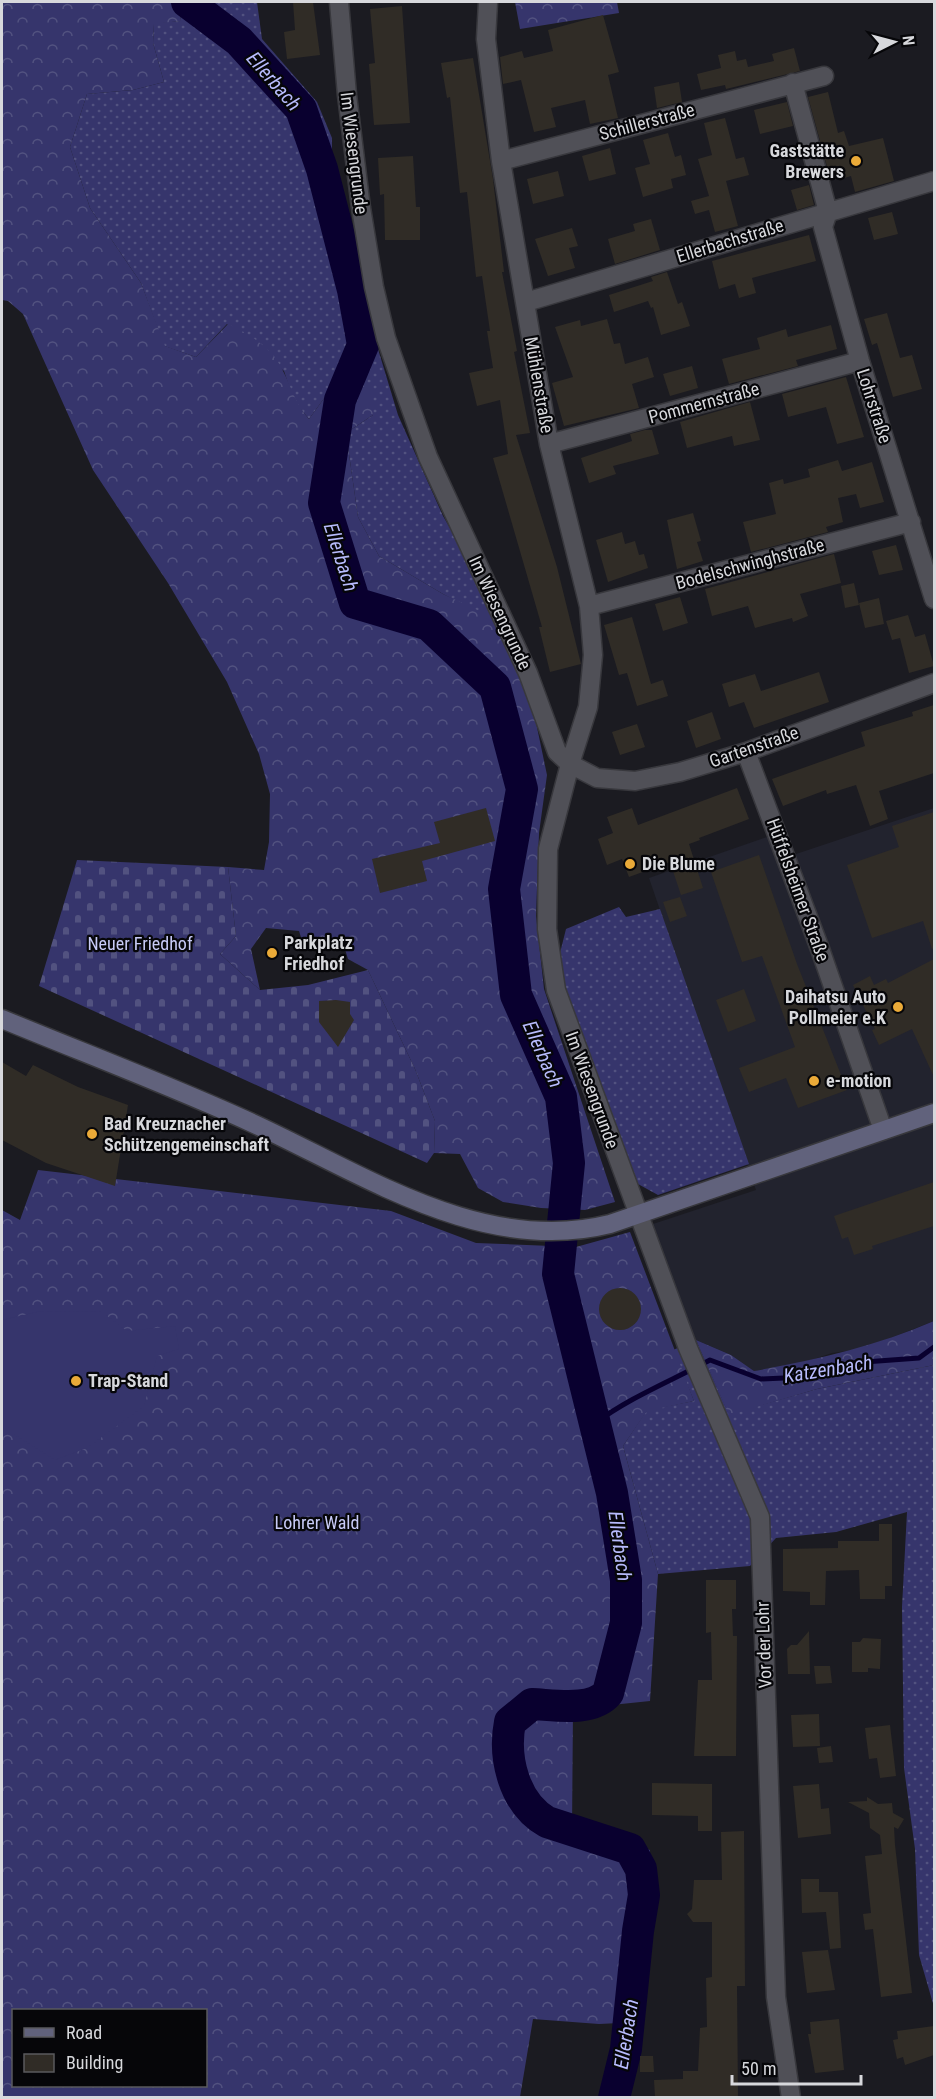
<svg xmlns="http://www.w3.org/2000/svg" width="936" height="2099" viewBox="0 0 936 2099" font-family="'Roboto Condensed',sans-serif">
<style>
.built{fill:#22232e}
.grass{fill:url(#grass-dots)}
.forest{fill:url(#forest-crowns);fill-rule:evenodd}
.cemetery{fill:url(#cemetery-stones)}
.pitch{fill:#36356c}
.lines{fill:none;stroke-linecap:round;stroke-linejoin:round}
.stream{stroke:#09002f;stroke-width:5}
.river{stroke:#09002f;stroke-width:32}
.building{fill:#302c26}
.minor-casing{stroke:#38383d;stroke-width:21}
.secondary-casing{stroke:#38383d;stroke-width:21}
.minor{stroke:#505057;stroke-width:18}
.secondary{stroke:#61627c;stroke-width:18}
.poi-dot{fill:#eaaa38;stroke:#060609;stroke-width:2}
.labels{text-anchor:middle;stroke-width:4.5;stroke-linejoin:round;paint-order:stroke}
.street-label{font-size:18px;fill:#d7d8dc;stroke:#060609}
.poi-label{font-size:18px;font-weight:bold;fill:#d7d8dc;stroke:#060609;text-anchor:start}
.park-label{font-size:18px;fill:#c8cbf7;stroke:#060609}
.water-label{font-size:20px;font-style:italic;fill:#b7bbfc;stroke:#060609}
</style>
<defs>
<pattern id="grass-dots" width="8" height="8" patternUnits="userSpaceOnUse" patternTransform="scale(1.5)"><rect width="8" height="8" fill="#36356c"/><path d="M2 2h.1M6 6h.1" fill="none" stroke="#525280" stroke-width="1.8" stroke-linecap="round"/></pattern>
<pattern id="forest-crowns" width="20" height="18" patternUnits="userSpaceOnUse" patternTransform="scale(1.5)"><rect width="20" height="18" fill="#36356c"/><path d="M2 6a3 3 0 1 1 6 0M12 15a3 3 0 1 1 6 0" fill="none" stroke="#525280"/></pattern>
<pattern id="cemetery-stones" width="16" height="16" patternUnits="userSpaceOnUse" patternTransform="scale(1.5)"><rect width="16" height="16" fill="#36356c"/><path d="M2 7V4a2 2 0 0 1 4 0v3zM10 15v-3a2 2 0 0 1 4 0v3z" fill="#525280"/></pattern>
</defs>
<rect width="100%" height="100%" fill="#1b1b21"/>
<path class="built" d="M934 808V1321L862 1349 832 1353 802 1363 754 1371 731 1355 696 1340 650 1225 756 1190 649 878 784 831 793 855Z"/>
<path class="grass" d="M182 2H257L262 39 317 102 332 138V183L355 273 398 415 443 516 508 628 443 594 379 556 358 517 346 433 373 415 333 386 309 419 294 401 284 371 227 324 196 357 164 346 141 283 90 208 70 147 87 94 133 90 164 82 153 43 154 23 180 21Z
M619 907 626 917 660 909 749 1164 658 1195 638 1184 567 995 559 957 566 929Z
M696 1340 729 1414 817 1389 934 1365V2007L919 1955 915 1849 904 1768 902 1607 907 1512 836 1532 776 1538 750 1566 658 1574 623 1446 647 1410 694 1401 673 1350Z"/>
<path class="forest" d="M2 2H182L180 21 154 24 153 43 164 82 133 90 87 94 70 147 90 208 141 283 165 346 196 357 228 324C250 334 274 349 284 373 294 393 294 401 309 419L333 386 355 379 371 391 373 415 346 433 358 517 379 556 443 594 488 615 511 638 534 713 547 775 539 833 536 916 544 989 615 1202 585 1210 541 1208 503 1202 478 1188 460 1154 434 1153 435 1121 415 1069 368 970 348 959 344 946 305 950 299 931 266 928 251 949 260 990 220 954 236 936 228 867 264 870 269 842 270 794 259 754 227 682 168 583 93 470 23 314 8 301 2 300Z
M515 2H617L619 13 520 29Z
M38 1170 391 1211 476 1243 576 1247 630 1232 694 1401 647 1411 623 1446 658 1574 650 1701 573 1709 572 1829 650 1850V1912L640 2022 599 2024 533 2019 520 2097H2V1210L20 1220ZM14 2010H206V2086H14Z
M934 1321V1365L817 1389 729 1415 696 1340 731 1355 754 1371C816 1360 876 1346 934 1321Z"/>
<path class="cemetery" d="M77 860 228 867 236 936 220 954 260 990 308 985 368 970 415 1069 435 1121 434 1153 427 1163 39 986Z"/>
<path class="pitch" d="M41 1311 102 1312 127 1331 175 1326 179 1349 157 1356 144 1406 87 1448 55 1460 15 1435 2 1420V1320Z"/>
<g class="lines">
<path class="stream" d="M594 1424C630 1397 671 1381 710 1360L761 1379 784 1378 805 1377 851 1363 919 1358 934 1347"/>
<path class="river" d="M187 2 239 41 301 109 322 169 353 290 363 345 340 400 324 503 355 603 429 625 495 687 522 789 504 889 516 995 561 1097 569 1163 558 1274 612 1493 626 1580V1623L608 1693C592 1712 555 1705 532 1704L510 1722C503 1758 514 1803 547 1822L630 1849 641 1869 644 1895 638 1931 626 2049 614 2098"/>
</g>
<path class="building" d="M293 2H313L320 55 287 59 284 32 295 30Z
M402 6 410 123 374 125 369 64 375 63 370 9Z
M603 15 619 72 608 75 618 118 590 124 585 100 551 108 556 127 534 132 521 80 503 84 500 57 522 51 524 58 553 51 548 30Z
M794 48 800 71 726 89 725 85 701 90 697 74 721 68 718 55 735 51 737 61 746 59 748 67 774 61 772 54Z
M473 58 493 179 504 272H502L517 351 514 352 530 433 516 435 557 567 581 664 550 672 539 627H542L493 458 508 454 500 400 477 406 469 373 493 368 487 331H490L482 276 476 277 467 192 460 193 450 97 447 98 441 63Z
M679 82 682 102 657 108 654 87Z
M828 92 838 133 844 131 849 146 883 138 894 181 855 192 851 176 841 179 838 167 828 170 808 97Z
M787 102 793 126 760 134 754 110Z
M725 118 736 159 744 157 749 175 726 181 738 226 715 232 709 210 695 214 691 201 709 196 698 159 712 155 704 123Z
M668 133 675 157 681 155 686 175 671 179 673 188 643 197 635 168 650 164 643 140Z
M610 148 616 174 589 181 582 156Z
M413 156 416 207H420V240H385L384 194 380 195 378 158Z
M558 171 564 196 533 204 527 179Z
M809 185 814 205 797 210 791 190Z
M892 212 898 234 874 240 868 218Z
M651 219 660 250 615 264 608 239 635 231 633 224Z
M572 228 578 246 569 248 575 268 548 276 535 239Z
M809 235 816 261 752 278 756 293 739 298 735 284 719 289 712 261Z
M667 272 678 304 682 302 690 326 661 335 653 307 651 308 648 301 614 312 609 295 653 281 651 277Z
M887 313 900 358 912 355 922 389 893 397 877 343 872 345 864 319Z
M607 319 614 344 620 343 625 364 648 357 654 377 632 384 639 408 564 426 552 383 573 377 555 327 580 320 581 326Z
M831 325 837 349 796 360 798 366 729 384 722 359 760 349 757 338 786 329 788 337Z
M692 366 698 388 670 396 663 374Z
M846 377 864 437 837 444 826 407 788 417 782 394Z
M750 402 760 440 734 446 732 436 687 448 680 422Z
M645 430H652L659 454 613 466 616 474 589 483 581 458 632 441 630 434Z
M838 460 842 471 872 462 884 502 860 508 856 494 838 498 843 522 826 527 828 532 751 552 743 522 776 514 769 483 783 479 784 484 810 477 808 469Z
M693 513 701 541 697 542 703 561 677 569 667 520Z
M622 532 625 544 635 541 639 555 644 554 648 568 608 582 596 540Z
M896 545 903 570 879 575 872 551Z
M834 554 841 583 800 594 808 616 793 622 792 618 755 628 748 606 712 616 705 589Z
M854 583 859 605 845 608 841 586Z
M680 597 688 623 663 631 655 604Z
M879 598 884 624 865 628 859 603Z
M908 615 915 637 925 634 934 666 909 673 900 638 892 640 886 621Z
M632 617 651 684 663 680 668 696 637 706 627 673 619 675 604 625Z
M819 672 829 702 754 728 744 702 729 707 722 684 755 674 761 691Z
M934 705V773L879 791 888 819 870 826 856 785 827 794 826 790 783 806 772 779 865 746 861 732 913 716 912 712Z
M712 712 721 739 696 748 687 721Z
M637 724 645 747 620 755 612 732Z
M737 788 749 819 699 838 700 840 689 844 703 888 681 895 670 862 629 877 622 859 607 865 598 839 613 833 607 817 632 808 638 825Z
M486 808 495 841 422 861 427 881 380 893 372 859 440 843 434 822Z
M934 812V948L932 949 923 921 872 938 847 865 899 847 892 826Z
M759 855 797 964 847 1090 798 1108 786 1078 749 1092 739 1068 795 1047 762 956 742 962 711 872Z
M680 897 687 916 670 922 663 902Z
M934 959V1077L912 1029 879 1045 872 1030 875 1029 853 985 870 976 874 985 886 979 888 983Z
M744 989 756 1021 728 1032 716 1000Z
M336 1000 350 1002V1014L354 1020 338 1047 319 1022V1001Z
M2 1062 26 1076 33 1065 78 1087 128 1105 115 1186 46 1163 2 1140Z
M934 1182V1226L872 1246 873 1249 854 1255 848 1237 842 1239 834 1216Z
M599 1309a21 21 0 1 1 42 0a21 21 0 1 1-42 0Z
M879 1524H892V1586H885V1599H860L859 1570 826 1571 825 1605H810V1592L783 1591V1549L838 1548V1541H879Z
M706 1580H736V1609H732L733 1636H737L736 1756H694L698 1680H712L711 1632 706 1633Z
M809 1631 810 1674H788L787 1649 791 1645H797Z
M863 1638 881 1639 880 1669 868 1668V1672H852V1642H860Z
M814 1666H830L832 1683 816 1684Z
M819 1714 820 1746 793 1747 791 1715Z
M890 1725 896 1776 880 1778 877 1758 869 1759 865 1728Z
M831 1746 833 1762 819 1763 817 1748Z
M652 1783 712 1784V1831H698V1816L652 1815Z
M819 1784 821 1809 829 1808 831 1834 798 1838 793 1786Z
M867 1797 878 1804 892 1803 893 1813 904 1819 898 1829 894 1827 895 1845 912 1993 881 1997 873 1929 865 1930 863 1914 871 1913 865 1856 882 1854 880 1835 870 1828 869 1813 848 1802 867 1801Z
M744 1831 745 1986H737L738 2097H655L654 2080 683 2079V2071H698L700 2028 707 2027 706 1978 712 1977V1922H693L687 1914 692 1909 694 1880H722L721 1832Z
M801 1879H819V1892H838L841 1948 830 1949 826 1912 802 1913Z
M828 1950 835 1990 807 1993 802 1952Z
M839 2019 844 2070 815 2073 808 2034H811L810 2022Z
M934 2026V2055L905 2065 903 2057 897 2059 893 2040 898 2039 897 2031Z
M640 2056H653L654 2072H640Z"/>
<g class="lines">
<g class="minor-casing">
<path id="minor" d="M339 2 347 95 361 208 374 287 386 338 428 457 528 673 557 752 570 764 548 849 547 929 556 990 688 1348 760 1517 776 1997 791 2098
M488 2 486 39 501 161 549 444 589 606 593 655 588 707 570 764 597 778 635 781 680 772 746 752 934 683
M793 83 828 212 823 227 860 361 934 599
M501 161 824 76
M526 302 934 181
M549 444 860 361
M589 606 911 522
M746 752 820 949 883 1130"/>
</g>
<g class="secondary-casing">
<path id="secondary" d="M2 1019C84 1053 169 1085 250 1122 362 1173 482 1256 610 1224L934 1113"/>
</g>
<use href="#minor" class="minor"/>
<use href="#secondary" class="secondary"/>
</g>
<g class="poi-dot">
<circle cx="856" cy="161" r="6"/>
<circle cx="630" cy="864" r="6"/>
<circle cx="272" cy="953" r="6"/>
<circle cx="898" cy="1007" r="6"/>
<circle cx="814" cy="1081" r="6"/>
<circle cx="92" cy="1134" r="6"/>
<circle cx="76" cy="1381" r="6"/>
</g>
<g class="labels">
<g class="street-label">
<text transform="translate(647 122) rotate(-15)" y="6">Schillerstraße</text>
<text transform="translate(354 153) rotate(83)" y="6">Im Wiesengrunde</text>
<text transform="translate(730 241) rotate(-17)" y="6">Ellerbachstraße</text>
<text transform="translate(539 385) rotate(80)" y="6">Mühlenstraße</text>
<text transform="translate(704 403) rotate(-15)" y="6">Pommernstraße</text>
<text transform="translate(874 406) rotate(72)" y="6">Lohrstraße</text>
<text transform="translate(750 564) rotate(-15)" y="6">Bodelschwinghstraße</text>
<text transform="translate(500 613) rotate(65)" y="6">Im Wiesengrunde</text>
<text transform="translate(754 747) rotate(-19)" y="6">Gartenstraße</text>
<text transform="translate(798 890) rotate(70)" y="6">Hüffelsheimer Straße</text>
<text transform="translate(592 1090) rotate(70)" y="6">Im Wiesengrunde</text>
<text transform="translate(764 1645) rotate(-92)" y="6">Vor der Lohr</text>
</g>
<g class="poi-label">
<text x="844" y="157" text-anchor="end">Gaststätte<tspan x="844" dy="21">Brewers</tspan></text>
<text x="642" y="870">Die Blume</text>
<text x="284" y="949">Parkplatz<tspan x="284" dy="21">Friedhof</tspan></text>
<text x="886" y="1003" text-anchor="end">Daihatsu Auto<tspan x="886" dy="21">Pollmeier e.K</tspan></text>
<text x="826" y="1087">e-motion</text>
<text x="104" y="1130">Bad Kreuznacher<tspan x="104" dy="21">Schützengemeinschaft</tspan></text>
<text x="88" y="1387">Trap-Stand</text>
</g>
<g class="park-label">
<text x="140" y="950">Neuer Friedhof</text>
<text x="317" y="1529">Lohrer Wald</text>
</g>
<g class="water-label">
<text transform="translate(274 81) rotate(49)" y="7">Ellerbach</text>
<text transform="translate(341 557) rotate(72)" y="7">Ellerbach</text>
<text transform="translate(543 1054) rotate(66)" y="7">Ellerbach</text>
<text transform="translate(828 1369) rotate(-9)" y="7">Katzenbach</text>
<text transform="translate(620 1546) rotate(82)" y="7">Ellerbach</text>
<text transform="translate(626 2034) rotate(-81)" y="7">Ellerbach</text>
</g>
</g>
<rect width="936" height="2099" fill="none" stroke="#d7d8dc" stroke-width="6"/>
<rect x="12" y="2009" width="195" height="78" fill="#060609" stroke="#5a5a5d" stroke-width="1.5"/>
<rect x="24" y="2028" width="30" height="9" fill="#61627c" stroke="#5a5a5d" stroke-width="1.5"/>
<text x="66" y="2039" font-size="18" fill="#d7d8dc">Road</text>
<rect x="24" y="2054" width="30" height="18" fill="#302c26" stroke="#5a5a5d" stroke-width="1.5"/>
<text x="66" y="2069" font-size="18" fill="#d7d8dc">Building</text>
<g transform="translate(894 42) rotate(84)" stroke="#060609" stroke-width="4.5" paint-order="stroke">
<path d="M0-4.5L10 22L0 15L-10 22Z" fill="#d7d8dc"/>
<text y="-9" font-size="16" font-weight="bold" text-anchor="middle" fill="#d7d8dc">N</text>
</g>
<path d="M732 2075v9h129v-9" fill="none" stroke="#d7d8dc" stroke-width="3"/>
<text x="741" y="2075" font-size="18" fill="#d7d8dc" stroke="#060609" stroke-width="4.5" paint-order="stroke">50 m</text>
</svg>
